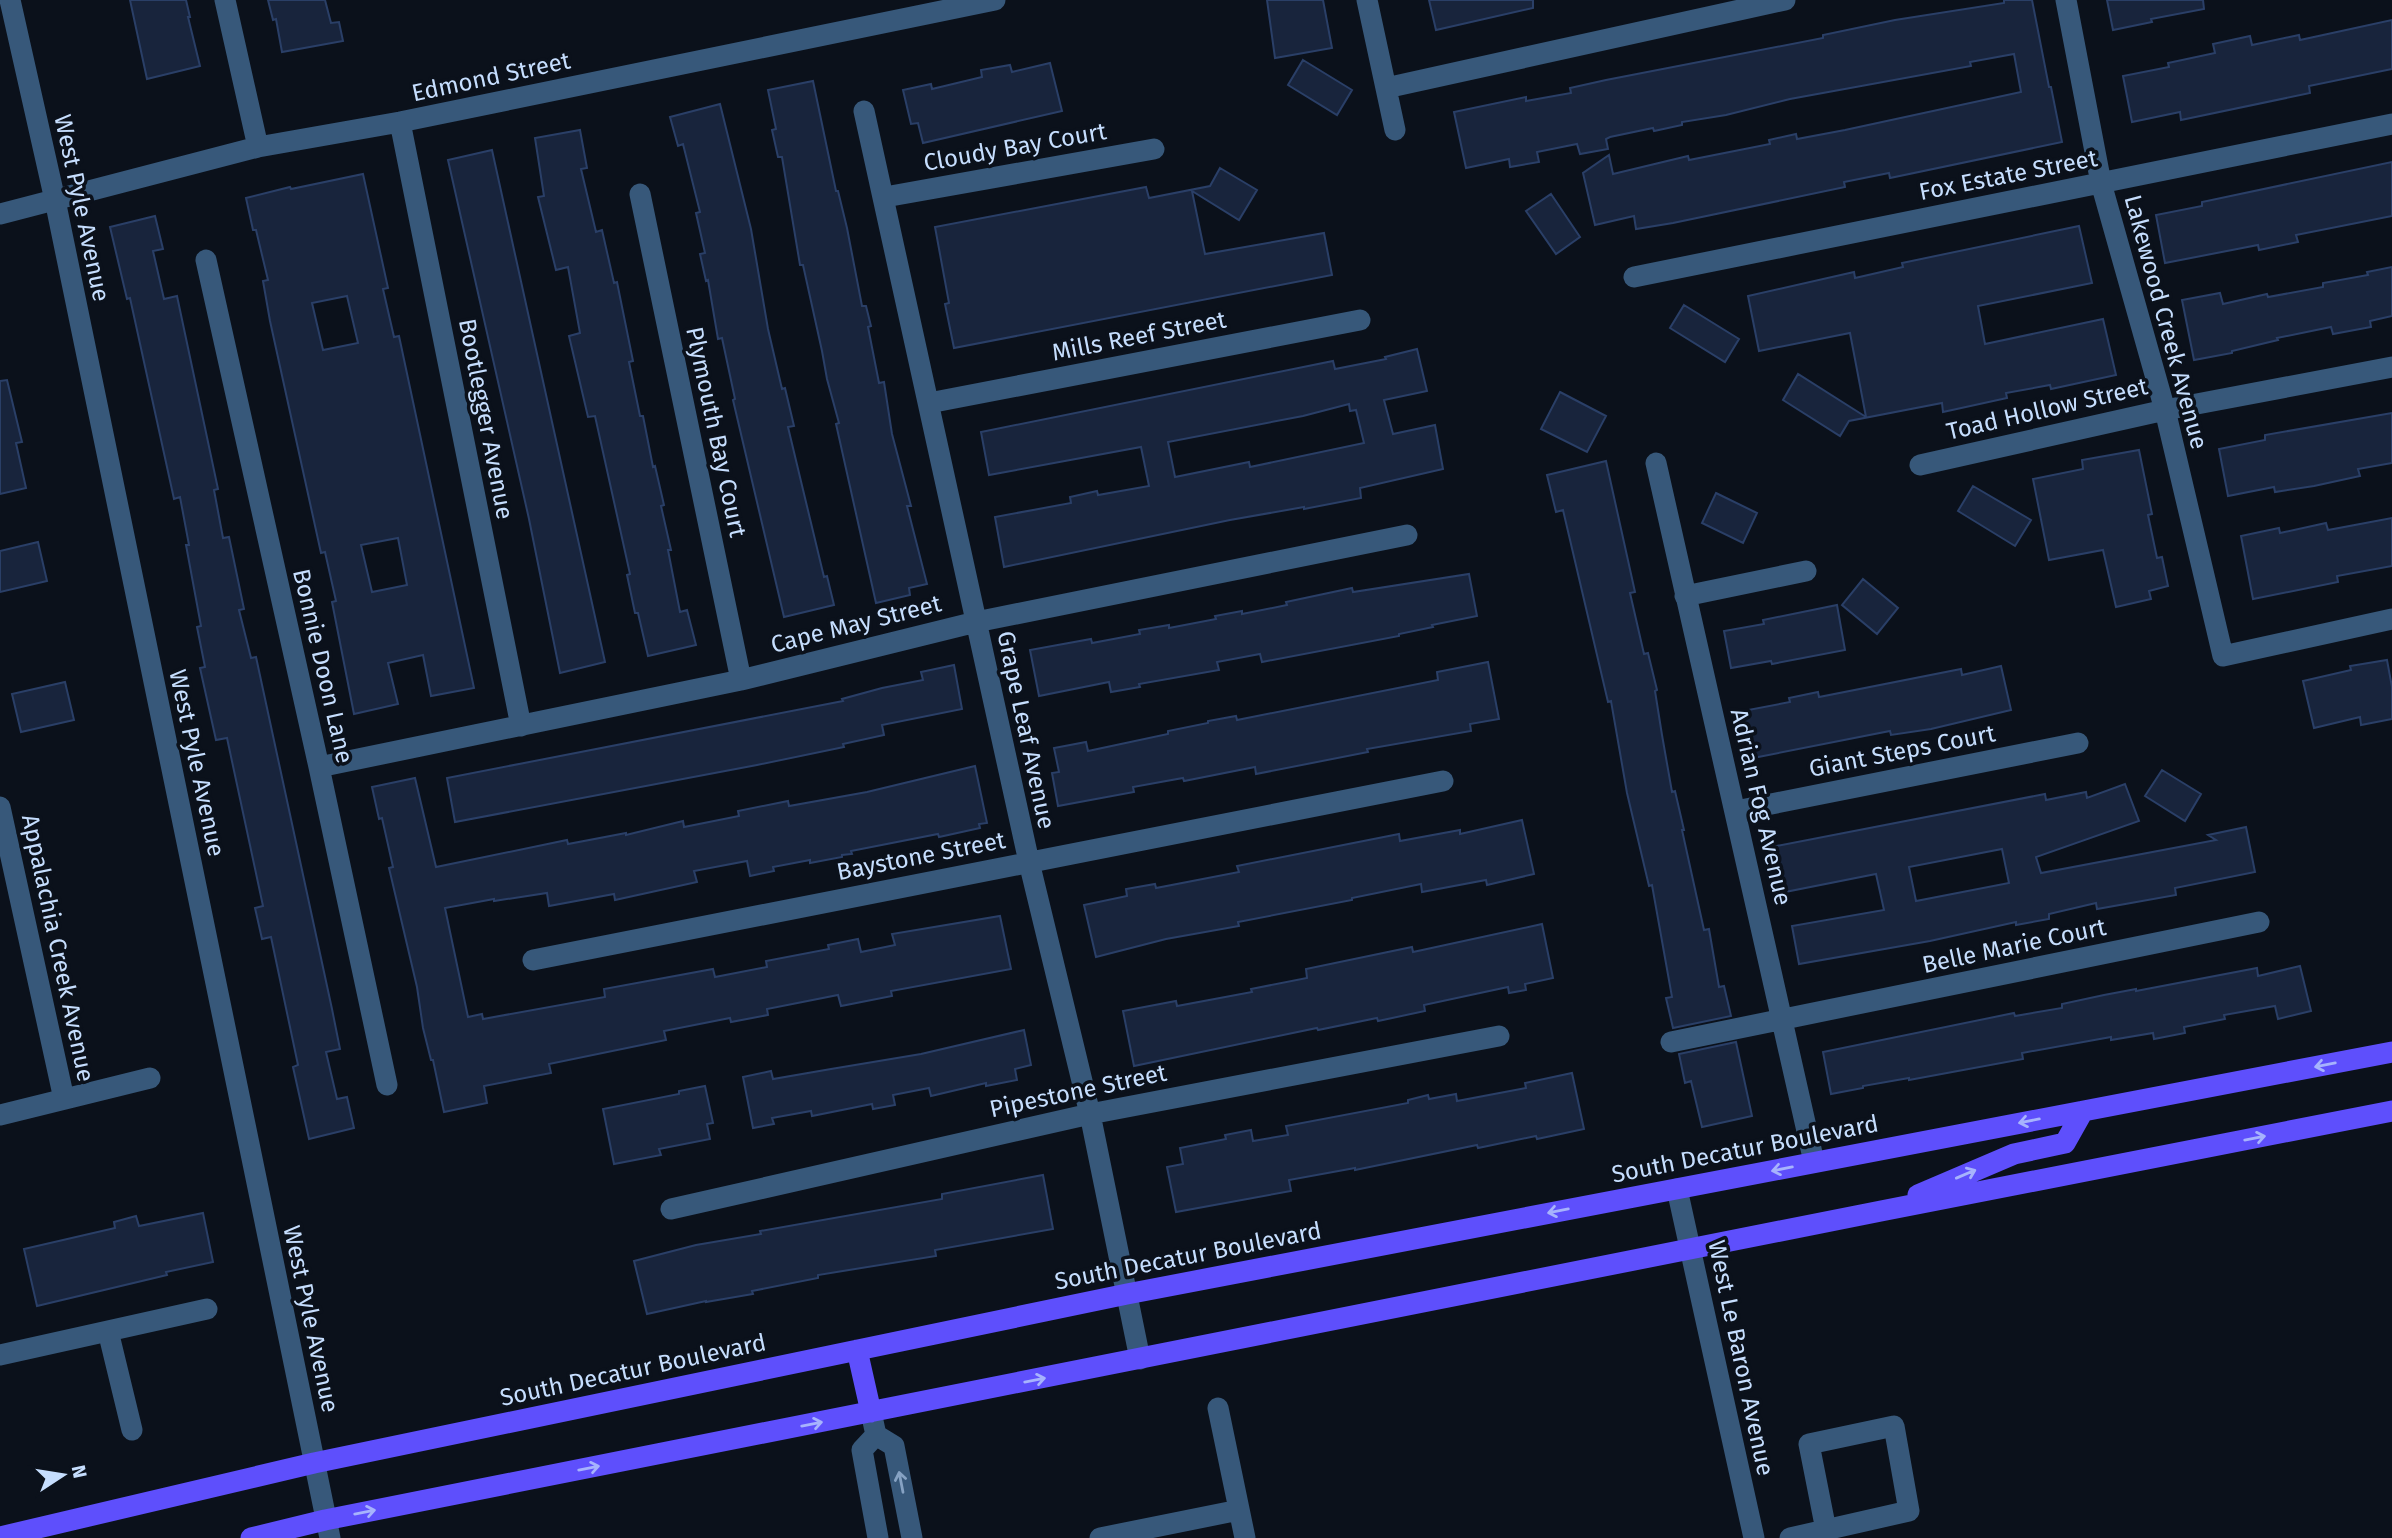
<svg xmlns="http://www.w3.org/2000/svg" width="2392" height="1538" viewBox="0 0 2392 1538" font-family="'Fira Sans',sans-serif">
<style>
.building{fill:#18243c;stroke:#2a3f67;stroke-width:2;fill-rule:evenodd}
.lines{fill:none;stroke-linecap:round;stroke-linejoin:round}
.minor{stroke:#37587a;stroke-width:21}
.major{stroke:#5e4ffc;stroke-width:21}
.oneway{stroke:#a7b3fd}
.oneway2{stroke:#86a2c3}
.labels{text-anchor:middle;stroke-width:7;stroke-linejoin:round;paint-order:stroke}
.street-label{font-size:24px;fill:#c6defe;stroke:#0b111b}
</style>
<rect width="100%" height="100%" fill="#0b111b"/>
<path class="building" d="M130 0H186L190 17H188L200 66 147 79Z
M268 0H325L331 23 339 22 343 41 282 52 276 19 273 20Z
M1267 0H1323L1332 48 1275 58Z
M1429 0H1533V8L1436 30Z
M2004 0H2032L2049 87H2051L2062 142 1890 178 1889 173 1844 182 1845 187 1673 223 1636 229 1634 216 1595 225 1583 173 1609 155 1613 174 1688 156 1689 160 1770 144 1769 140 1796 134 1797 139 1845 130 2021 92 2014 54 1970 62 1971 66 1790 99 1726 115 1682 122V125L1654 131 1653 128 1610 137 1606 139 1608 149 1580 154 1577 144 1537 152 1539 162 1510 167 1509 159 1466 168 1454 112 1526 97V101L1571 93 1570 88 1606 80 1823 38V35L1895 20 2004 3Z
M2107 0H2203L2204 9 2151 19 2152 22 2113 30Z
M2392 20V69L2309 86 2310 93 2181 120 2180 112 2132 122 2123 76 2169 67 2168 63 2215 53 2213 44 2250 36 2252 45 2299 35 2300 40Z
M1303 60 1352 90 1337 115 1288 85Z
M1050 63 1062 111 923 143 918 123 911 124 903 90 931 84 932 89 982 77 981 70 1010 65 1012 72Z
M813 81 836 191H838L847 228 862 306H866L871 326 868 327 879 383 884 382 892 434 911 506H907L927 584 909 588 910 595 876 603 836 424 839 423 827 379 822 351 803 265H800L782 157H778L772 130 776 129 768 90Z
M720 104 751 229 768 329 782 389 785 388 794 426 788 427 799 473 824 577 827 576 834 605 784 617 733 400 735 399 722 338 718 339 708 280 706 281 700 254 705 253 696 213 700 212 683 144 678 146 670 117Z
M580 130 587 168 581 169 596 232 602 230 614 283 617 282 633 361 629 362 640 416H643L653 467 655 466 664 505 661 506 671 550H668L680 612 687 610 696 645 648 656 638 613H635L627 575 630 574 595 416 588 417 569 336 580 333 568 267 556 270 538 197 544 196 535 138Z
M492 150 605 662 560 673 529 519 448 160Z
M2392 162V216L2296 235 2298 242 2259 250 2258 245 2165 263 2156 215 2202 206V202Z
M1220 168 1257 190 1239 220 1192 191 1205 254 1324 233 1332 275 954 348 945 304 949 303 935 227 1146 187 1149 198 1210 186Z
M363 174 388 288 383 289 394 337 399 336 474 688 431 696 423 655 388 663 398 704 354 714 332 602 336 601 325 552 321 553 270 321 263 281 268 280 256 230H253L246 198 290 187 291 189ZM347 296 358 343 323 350 312 303ZM398 538 407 585 372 592 361 545Z
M1551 194 1580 237 1556 254 1526 211Z
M155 216 163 249 153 251 164 299 177 296 218 489 214 490 223 538 229 537 244 609 239 610 251 658 256 657 332 1009 340 1049 326 1052 337 1099 347 1097 354 1128 309 1139 293 1067 298 1065 271 937 262 939 255 908 263 906 227 738 216 740 200 668 205 667 197 627 201 626 186 545H189L180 497 174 499 130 298 127 299 110 227Z
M2079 226 2092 283 1978 306 1985 344 2103 319 2116 375 2051 389 2050 385 2006 393 2007 398 1943 412 1942 403 1849 421 1840 436 1783 400 1798 374 1866 417 1850 333 1759 351 1748 296 1854 272 1855 278 1903 267 1902 263Z
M2392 267V316L2370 321 2371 327 2333 334 2331 327 2277 338 2278 340 2232 351V353L2194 360 2182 300 2220 293 2223 304 2267 294 2268 297 2323 287V283L2368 275 2367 272Z
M1684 305 1739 339 1725 362 1670 328Z
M1417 349 1427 391 1384 400 1393 434 1435 425 1443 469 1360 488 1361 498 1304 509V507L1230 520 1004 567 995 517 1071 503 1070 497 1097 491 1098 495 1149 486 1141 447 989 475 981 432 1333 361 1335 369 1386 359 1385 357ZM1349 404 1350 411 1356 410 1364 443 1250 467 1249 462 1175 477 1168 442 1303 416Z
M7 380 22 442 16 443 26 488 0 494V381Z
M1560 392 1606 416 1587 452 1541 429Z
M2392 413V463L2358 469 2360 476 2314 486 2275 492 2274 487 2228 496 2219 449 2265 440V435Z
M2139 450 2152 514 2148 515 2157 558 2162 557 2168 586 2149 591 2151 599 2116 607 2103 550 2049 560 2033 479 2083 469 2082 460Z
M1606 461 1635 592 1630 593 1644 654 1648 653 1657 690 1655 691 1662 735 1672 792 1675 791 1684 830H1682L1704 930 1709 929 1719 987 1724 986 1731 1016 1673 1028 1666 998 1672 997 1652 885 1649 886 1627 793 1611 701 1608 702 1563 510 1556 512 1547 475Z
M1973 486 2031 520 2015 546 1958 511Z
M1716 493 1757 513 1743 543 1702 523Z
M2392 518V566L2337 576 2338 582 2253 599 2241 536 2279 528 2280 533 2326 523 2328 530Z
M38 542 47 581 0 592V551Z
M1469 574 1477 616 1432 625 1433 627 1399 634V636L1262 662 1260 654 1217 662 1219 670 1139 684 1140 687 1111 692 1109 682 1039 696 1030 650 1091 639 1092 643 1140 634 1139 630 1169 625V628L1216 619 1215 616 1242 611V614L1287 605 1286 602 1352 588 1353 592Z
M1863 579 1898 608 1877 634 1842 605Z
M1837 605 1845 650 1772 664 1771 661 1731 668 1724 631 1764 624 1763 620Z
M2387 660 2392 687V719L2361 725 2360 717 2314 728 2303 681 2351 670 2350 666Z
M1488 662 1499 719 1470 724 1471 731 1367 749 1368 752 1256 774 1255 767 1184 781 1183 778 1133 787 1134 792 1058 806 1052 773 1059 772 1054 748 1086 742 1088 751 1168 734V731L1208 723V721L1236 716 1237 720 1438 680 1437 672Z
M954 665 962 709 882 725 884 735 843 744 844 747 757 765 455 822 447 778 843 701 842 699 882 688 923 680 921 672Z
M2001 666 2011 710 1931 729 1891 735 1890 731 1753 758 1743 711 1790 702 1789 698 1818 692 1819 697 1961 669 1962 675Z
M65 682 74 720 21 732 12 694Z
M975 766 987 823 979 824 980 828 939 837 938 834 851 851 852 854 842 855V857L810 863V860L773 867 774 871 750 876 747 861 694 871 697 882 615 900 614 894 549 906 547 893 494 901V899L445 908 468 1017 482 1014 483 1019 605 997 604 989 713 969 715 977 767 967 766 961 829 949 828 945 858 939 861 952 895 945 892 934 1000 916 1011 969 891 991 892 996 841 1006 838 995 767 1009 768 1015 731 1022 730 1018 664 1031 666 1040 549 1064 551 1073 484 1086 487 1103 444 1112 433 1060H431L423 1028 417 987 389 868 393 867 382 818 379 819 372 787 415 778 436 867 567 840 568 844 626 833V835L683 821 684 827 739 816 738 811 788 801 789 806 867 792Z
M2162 770 2201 794 2185 821 2145 796Z
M2125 784 2139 821 2036 857 2041 873 2216 840 2208 835 2246 827 2255 872 2175 888 2176 895 2097 909 2096 903 2049 914V919L2016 925V922L1930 941 1799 964 1792 926 1884 910 1876 874 1780 893 1771 847 2045 794 2046 800 2086 792 2087 798ZM2002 849 2009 883 1916 901 1909 867Z
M1522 820 1534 874 1487 885 1486 880 1422 892 1421 884 1352 898V900L1238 922 1239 926 1166 939 1096 957 1084 905 1127 896 1126 889 1155 884 1156 888 1239 872 1237 866 1399 834 1400 841 1460 830V834Z
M1542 924 1553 978 1525 984 1526 990 1509 993 1508 987 1424 1005 1425 1011 1378 1021 1377 1018 1318 1030 1317 1028 1134 1066 1123 1011 1176 1001 1177 1006 1252 992 1251 989 1307 978 1306 969 1412 947 1413 952Z
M2300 966 2311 1011 2278 1019 2275 1006 2224 1015 2225 1019 2184 1027 2185 1033 2154 1039 2153 1033 2111 1040V1037L2022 1053 2023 1059 1909 1080V1078L1863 1086V1088L1831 1094 1823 1052 2014 1013 2015 1016 2062 1008V1004L2104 995 2136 989V991L2257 968 2258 976Z
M1024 1030 1031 1065 1015 1069 1017 1080 986 1086V1083L931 1096 929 1088 893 1095 895 1105 873 1109 872 1104 812 1116 811 1111 772 1118 774 1124 753 1128 743 1077 771 1071 773 1079 831 1069 921 1054Z
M1736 1042 1752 1116 1702 1127 1691 1081 1685 1083 1679 1054Z
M1572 1073 1584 1129 1537 1139 1536 1136 1478 1148 1477 1145 1355 1170V1168L1289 1180 1291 1191 1176 1212 1167 1167 1183 1164 1180 1148 1226 1139 1225 1135 1251 1130 1253 1141 1288 1135 1286 1126 1408 1103V1100L1428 1095 1429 1099 1456 1094 1457 1101 1526 1088 1525 1083Z
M705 1086 713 1123 707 1124 710 1139 659 1149 661 1155 614 1164 603 1109 679 1094V1091Z
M1043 1175 1053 1229 935 1250 936 1256 818 1275V1278L752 1291 753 1294 706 1302V1301L647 1314 634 1261 696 1245 761 1234 760 1231 942 1199V1194Z
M203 1213 213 1262 166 1272 167 1275 37 1306 24 1249 115 1228 114 1222 136 1216 139 1226Z"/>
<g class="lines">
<path class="minor" d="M10 0 55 200 330 1538
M225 0 258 147
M1367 0 1395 130
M2066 0 2101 183 2165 410 2223 656 2392 619
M1386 88 1785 0
M864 111 1029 862 1090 1114 1140 1359
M400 122 521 726
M640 194 741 680
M885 197 1154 149
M0 214 258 147 400 122 995 0
M206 260 319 767 387 1085
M1634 277 2392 124
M929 403 1360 320
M1656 463 1814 1162
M1920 465 2165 410 2392 367
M1685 596 1806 571
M319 767 741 680 976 622 1407 535
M0 807 64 1099
M1736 811 2078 743
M533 960 1443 781
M1671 1042 2259 922
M0 1115 150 1078
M1677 1189 1754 1538
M671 1209 1090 1114 1499 1036
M108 1331 132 1430
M0 1355 207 1309
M1218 1408 1245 1538
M871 1412 876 1435 894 1446 912 1538
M876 1435 862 1450 878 1538
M1100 1538 1239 1510
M1790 1538 1909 1511 1894 1426 1809 1444 1826 1530"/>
<path class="major" d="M1918 1195 2014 1154 2065 1143 2083 1111
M857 1350 871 1412
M0 1537 314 1463 1127 1294 2392 1052
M251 1538 325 1520 1881 1211 2392 1111"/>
</g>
<defs><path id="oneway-shaft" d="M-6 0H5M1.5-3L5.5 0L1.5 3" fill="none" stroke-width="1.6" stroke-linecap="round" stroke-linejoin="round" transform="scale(1.75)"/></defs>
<g class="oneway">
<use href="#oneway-shaft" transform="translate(2325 1065) rotate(169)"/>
<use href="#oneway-shaft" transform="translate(2029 1121) rotate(169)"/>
<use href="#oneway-shaft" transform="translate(2255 1138) rotate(-11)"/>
<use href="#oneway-shaft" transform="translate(1782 1169) rotate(169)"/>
<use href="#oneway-shaft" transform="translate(1966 1174) rotate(-23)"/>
<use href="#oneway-shaft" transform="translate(1558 1211) rotate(169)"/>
<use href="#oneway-shaft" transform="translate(1035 1380) rotate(-11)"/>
<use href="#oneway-shaft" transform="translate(812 1424) rotate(-11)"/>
<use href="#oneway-shaft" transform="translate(589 1468) rotate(-11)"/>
<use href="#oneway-shaft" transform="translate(365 1512) rotate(-11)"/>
</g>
<use class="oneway2" href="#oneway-shaft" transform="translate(901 1482) rotate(-101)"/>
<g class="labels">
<g class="street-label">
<text transform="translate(491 77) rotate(-12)" y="8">Edmond Street</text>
<text transform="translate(1015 147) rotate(-10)" y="8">Cloudy Bay Court</text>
<text transform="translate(2008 175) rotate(-11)" y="8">Fox Estate Street</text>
<text transform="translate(82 208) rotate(78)" y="8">West Pyle Avenue</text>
<text transform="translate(2166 322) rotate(75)" y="8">Lakewood Creek Avenue</text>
<text transform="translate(1139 336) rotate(-11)" y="8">Mills Reef Street</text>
<text transform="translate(2047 409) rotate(-13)" y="8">Toad Hollow Street</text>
<text transform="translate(486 419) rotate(79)" y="8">Bootlegger Avenue</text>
<text transform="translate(716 432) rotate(78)" y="8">Plymouth Bay Court</text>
<text transform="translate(856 624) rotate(-14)" y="8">Cape May Street</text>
<text transform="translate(323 666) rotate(77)" y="8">Bonnie Doon Lane</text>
<text transform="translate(1026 730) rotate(78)" y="8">Grape Leaf Avenue</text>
<text transform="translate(1902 751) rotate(-11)" y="8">Giant Steps Court</text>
<text transform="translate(197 763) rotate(78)" y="8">West Pyle Avenue</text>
<text transform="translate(1761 807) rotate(77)" y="8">Adrian Fog Avenue</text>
<text transform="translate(921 856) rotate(-11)" y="8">Baystone Street</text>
<text transform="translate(2014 946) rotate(-12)" y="8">Belle Marie Court</text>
<text transform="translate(58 948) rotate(78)" y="8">Appalachia Creek Avenue</text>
<text transform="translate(1078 1091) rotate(-12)" y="8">Pipestone Street</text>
<text transform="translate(1745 1149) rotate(-11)" y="8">South Decatur Boulevard</text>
<text transform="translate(1188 1256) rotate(-11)" y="8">South Decatur Boulevard</text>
<text transform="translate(311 1319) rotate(78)" y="8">West Pyle Avenue</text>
<text transform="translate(1741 1358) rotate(78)" y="8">West Le Baron Avenue</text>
<text transform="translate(633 1370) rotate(-12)" y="8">South Decatur Boulevard</text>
</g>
</g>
<g transform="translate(63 1475) rotate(78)" stroke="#0b111b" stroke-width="5" paint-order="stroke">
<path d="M0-5L12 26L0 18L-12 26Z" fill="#c6defe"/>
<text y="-10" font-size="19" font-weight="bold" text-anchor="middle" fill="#c6defe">N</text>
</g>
</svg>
